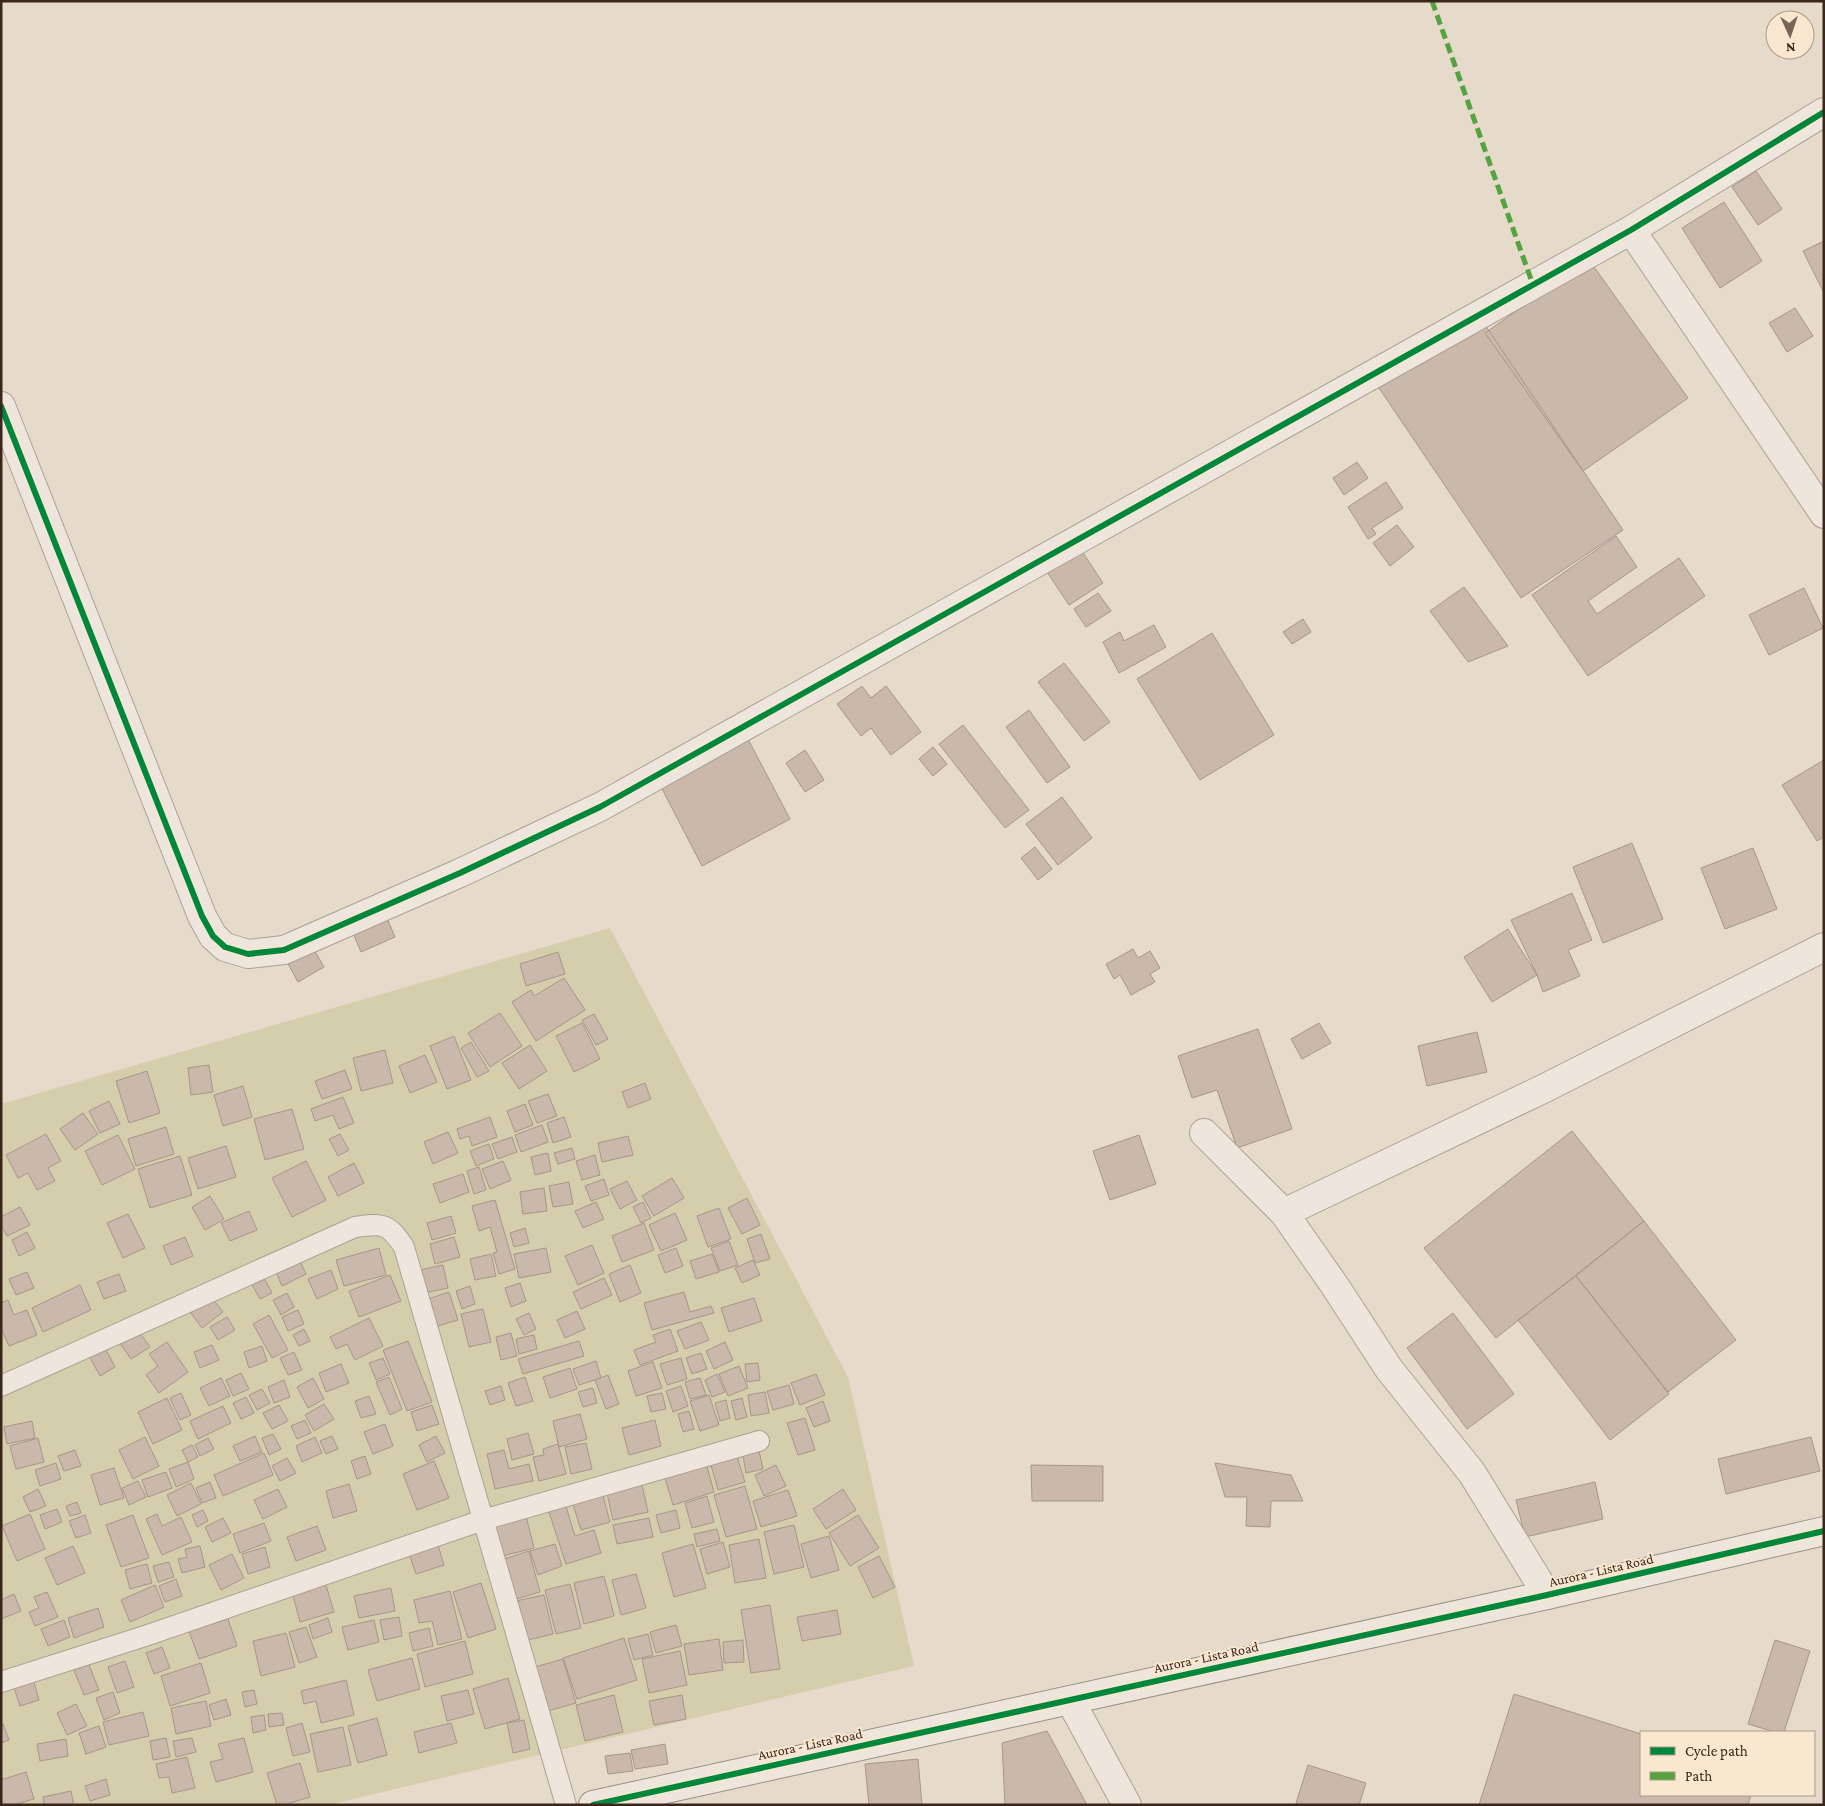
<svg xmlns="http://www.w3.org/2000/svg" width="1825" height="1806" viewBox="0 0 1825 1806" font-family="'Crimson Pro',serif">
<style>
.cemetery{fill:#d4ceac}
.building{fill:#cab8ab;stroke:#a6958a}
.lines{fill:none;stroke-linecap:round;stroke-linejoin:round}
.lane-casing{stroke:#aba094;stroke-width:22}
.street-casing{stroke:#aba094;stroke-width:30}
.secondary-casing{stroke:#9b8f84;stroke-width:30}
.lane{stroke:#eee6dd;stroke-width:20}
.street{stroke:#eee6dd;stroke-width:28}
.secondary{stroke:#eee6dd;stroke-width:28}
.quiet{stroke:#54a340;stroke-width:5;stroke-dasharray:10 5;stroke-linecap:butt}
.cycleway-casing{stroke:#f9e7cf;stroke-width:9}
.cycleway{stroke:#00873e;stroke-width:6}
.labels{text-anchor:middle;stroke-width:4;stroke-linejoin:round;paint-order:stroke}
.street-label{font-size:14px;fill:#3a261b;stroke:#f9e7cf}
</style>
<rect width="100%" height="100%" fill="#e6dbcb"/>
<path class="cemetery" d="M610 928 848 1377 914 1666 328 1805H1V1104Z"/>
<path class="building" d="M1756 171 1782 209 1758 225 1732 187Z
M1724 202 1762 261 1720 288 1682 228Z
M1824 241V293L1803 251Z
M1589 260 1688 398 1583 471 1485 333Z
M1795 308 1813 336 1787 352 1769 323Z
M1481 319 1623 530 1521 598 1379 388Z
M1357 462 1368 478 1344 495 1333 478Z
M1386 482 1403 508 1372 528 1376 534 1368 539 1348 507Z
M1397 525 1414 547 1390 566 1373 543Z
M1616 536 1637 567 1588 601 1597 614 1679 558 1705 596 1588 676 1532 595Z
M1079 547 1103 583 1069 605 1045 569Z
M1464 587 1508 646 1468 662 1430 611Z
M1804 588 1823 628 1769 655 1749 615Z
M1098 593 1111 611 1086 627 1074 609Z
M1303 619 1311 632 1292 644 1283 632Z
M1154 625 1166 647 1119 673 1103 642 1120 632 1124 641Z
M1212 633 1274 735 1200 780 1137 679Z
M1064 663 1110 722 1084 741 1038 682Z
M862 686 871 698 886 686 921 732 891 755 871 728 861 736 837 704Z
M1029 710 1070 767 1047 783 1006 727Z
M963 725 1029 810 1005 828 939 744Z
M748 739 790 819 702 866 660 785Z
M933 747 947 764 933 776 919 759Z
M805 750 824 780 805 792 786 763Z
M1824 760V837L1817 841 1782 785Z
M1062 797 1092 838 1058 865 1026 824Z
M1632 843 1663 919 1603 943 1573 867Z
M1035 847 1052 869 1038 880 1021 858Z
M1753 848 1777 909 1725 929 1701 868Z
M1572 893 1592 940 1568 950 1580 976 1543 992 1537 975 1511 920Z
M384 911 395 937 361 952 350 926Z
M1508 929 1537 975 1492 1002 1464 957Z
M312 946 324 967 298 982 286 960Z
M1133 949 1138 958 1150 951 1160 968 1150 974 1155 982 1131 995 1120 975 1114 979 1106 964Z
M558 952 565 974 526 986 520 964Z
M564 978 585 1010 536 1041 512 1002 531 990 534 996Z
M500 1013 522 1046 490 1067 468 1033Z
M594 1014 608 1039 596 1045 582 1020Z
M582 1023 600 1059 574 1072 556 1036Z
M1319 1023 1331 1043 1302 1059 1291 1039Z
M1258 1029 1292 1129 1237 1148 1217 1090 1192 1098 1178 1056Z
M1477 1032 1487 1072 1427 1086 1418 1046Z
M454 1036 471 1080 447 1089 430 1046Z
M471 1042 489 1071 477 1077 461 1048Z
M530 1045 547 1071 519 1089 502 1063Z
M385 1050 393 1083 361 1091 353 1058Z
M425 1055 437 1082 410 1093 399 1066Z
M209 1065 213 1092 191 1095 188 1068Z
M345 1070 352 1089 322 1099 315 1081Z
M147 1071 160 1113 129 1123 116 1081Z
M645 1083 651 1099 628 1108 622 1092Z
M243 1086 252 1117 223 1126 214 1095Z
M548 1094 557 1116 537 1123 528 1101Z
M343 1097 354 1123 339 1129 333 1115 315 1121 311 1109Z
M109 1101 120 1124 100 1133 89 1111Z
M525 1104 533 1125 515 1132 507 1111Z
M292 1109 304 1149 265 1160 254 1119Z
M83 1113 98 1134 75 1150 60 1129Z
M490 1117 497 1137 472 1146 469 1136 460 1139 457 1129Z
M564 1117 571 1137 553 1143 547 1123Z
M542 1125 548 1142 521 1152 515 1135Z
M166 1127 174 1154 136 1166 128 1139Z
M1572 1131 1644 1221 1496 1338 1424 1248Z
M448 1132 458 1153 433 1164 424 1142Z
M46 1134 61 1161 48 1168 55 1181 37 1190 28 1173 18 1178 6 1155Z
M340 1134 349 1150 338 1156 329 1139Z
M118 1135 135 1169 102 1185 85 1151Z
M1139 1135 1156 1184 1110 1200 1093 1151Z
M628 1136 633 1155 602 1162 598 1143Z
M512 1137 517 1152 498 1159 492 1144Z
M489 1144 494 1159 476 1166 470 1151Z
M226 1146 236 1177 198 1189 188 1158Z
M572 1148 575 1159 558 1164 554 1153Z
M548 1153 551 1171 535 1175 531 1157Z
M595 1155 600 1175 582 1180 576 1161Z
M180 1156 192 1195 150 1208 138 1169Z
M306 1161 326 1200 292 1217 272 1178Z
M503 1161 511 1180 490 1189 482 1169Z
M354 1163 364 1183 338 1196 328 1177Z
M479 1167 486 1190 474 1194 467 1171Z
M463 1174 469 1192 440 1203 433 1184Z
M672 1178 684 1198 654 1216 642 1196Z
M604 1179 609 1195 591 1201 585 1186Z
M627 1181 637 1200 620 1209 610 1189Z
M569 1182 573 1204 553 1207 549 1186Z
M544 1188 547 1211 523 1214 520 1192Z
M210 1196 224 1219 205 1230 192 1207Z
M747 1198 760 1225 742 1234 728 1208Z
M495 1200 515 1269 499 1274 493 1253 497 1252 490 1227 479 1231 472 1206Z
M596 1202 604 1219 583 1228 575 1211Z
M643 1202 651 1218 641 1223 633 1207Z
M20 1207 30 1225 7 1236 1 1225V1217Z
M719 1208 731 1239 708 1247 697 1216Z
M249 1211 257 1230 230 1241 221 1223Z
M675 1213 687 1240 661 1251 649 1225Z
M128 1214 145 1248 123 1258 107 1223Z
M451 1216 456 1233 432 1240 427 1223Z
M1644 1221 1736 1340 1668 1392 1576 1276Z
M644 1223 654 1250 622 1262 612 1236Z
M525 1228 529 1243 514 1247 510 1233Z
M27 1232 35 1248 19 1256 12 1240Z
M761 1234 770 1259 755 1263 747 1239Z
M185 1237 193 1256 171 1265 163 1246Z
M454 1237 460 1257 435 1264 430 1244Z
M729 1241 738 1265 720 1271 711 1248Z
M592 1245 604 1273 578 1285 565 1256Z
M379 1248 386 1275 344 1286 336 1260Z
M546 1248 551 1272 519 1278 514 1254Z
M676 1248 683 1266 665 1273 658 1255Z
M491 1254 496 1276 475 1280 470 1259Z
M712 1254 719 1272 696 1279 690 1261Z
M299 1259 306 1274 282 1286 275 1270Z
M753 1260 760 1275 742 1283 735 1268Z
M443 1265 448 1288 420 1294 415 1271Z
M630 1265 641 1293 620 1302 609 1274Z
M331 1270 338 1289 317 1299 308 1279Z
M27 1272 34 1288 16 1295 9 1279Z
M119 1274 126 1291 104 1299 97 1282Z
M390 1275 401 1301 359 1317 349 1291Z
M263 1276 272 1293 260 1299 251 1283Z
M1576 1276 1669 1394 1610 1440 1518 1320Z
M604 1278 612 1295 581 1309 573 1292Z
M520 1283 526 1301 511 1307 505 1288Z
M80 1285 91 1310 43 1332 32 1308Z
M470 1286 475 1304 462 1309 456 1291Z
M449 1292 458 1320 431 1328 422 1301Z
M684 1292 690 1312 711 1306 714 1313 652 1330 644 1303Z
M287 1293 294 1307 281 1315 273 1300Z
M212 1298 223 1312 202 1328 191 1313Z
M754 1298 762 1321 729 1332 721 1308Z
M8 1300 14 1315 27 1310 37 1335 9 1346 1 1328V1303Z
M483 1309 491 1342 469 1347 461 1314Z
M298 1310 304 1324 288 1331 282 1317Z
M577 1311 585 1329 565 1338 557 1320Z
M529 1313 536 1329 524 1335 516 1319Z
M1453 1313 1514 1394 1467 1429 1407 1348Z
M269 1315 288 1350 272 1358 253 1324Z
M227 1317 235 1330 218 1340 210 1327Z
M369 1318 383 1346 355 1360 347 1344 336 1349 330 1337Z
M701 1322 709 1340 685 1349 677 1331Z
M137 1329 150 1347 131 1359 119 1342Z
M304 1329 310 1341 299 1346 293 1335Z
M670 1329 678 1351 640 1365 634 1350 656 1342 653 1335Z
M511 1333 517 1356 501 1360 496 1337Z
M534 1335 537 1349 519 1354 516 1339Z
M408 1341 432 1402 407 1411 383 1350Z
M579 1341 584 1356 523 1374 518 1359Z
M167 1342 188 1372 159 1393 146 1375 158 1366 149 1354Z
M725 1342 733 1360 714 1369 706 1351Z
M212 1345 219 1360 200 1368 194 1352Z
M104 1346 115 1367 100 1376 88 1354Z
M262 1346 267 1361 249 1368 244 1352Z
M294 1352 302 1370 288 1375 280 1358Z
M701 1353 707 1369 692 1374 686 1358Z
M383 1358 390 1374 376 1380 369 1363Z
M681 1358 687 1379 667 1385 660 1364Z
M596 1361 601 1378 579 1385 573 1369Z
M653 1362 662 1388 636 1396 628 1371Z
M758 1363 760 1380 747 1382 745 1364Z
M341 1364 349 1383 326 1392 319 1373Z
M739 1366 748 1388 728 1396 719 1374Z
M570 1368 577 1389 550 1398 543 1377Z
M241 1373 249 1389 233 1396 226 1380Z
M717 1374 725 1392 712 1397 705 1380Z
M816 1374 825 1395 800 1405 791 1383Z
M608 1375 619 1404 606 1409 595 1380Z
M389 1377 402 1409 390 1415 376 1382Z
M525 1377 533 1401 516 1406 508 1383Z
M221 1378 230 1396 209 1406 200 1388Z
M313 1378 324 1399 308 1408 297 1387Z
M700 1378 706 1395 690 1399 685 1382Z
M284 1380 290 1397 274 1403 268 1387Z
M789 1385 794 1404 773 1410 767 1391Z
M501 1386 505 1400 490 1405 485 1391Z
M681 1386 688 1406 673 1412 666 1391Z
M593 1388 597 1403 583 1407 578 1392Z
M262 1389 270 1403 257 1410 249 1395Z
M765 1392 769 1413 751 1416 748 1395Z
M181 1393 191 1415 180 1420 170 1398Z
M662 1393 666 1409 651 1412 647 1396Z
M709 1395 719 1425 700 1431 690 1401Z
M369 1396 376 1414 361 1418 355 1401Z
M246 1397 254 1413 241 1419 233 1403Z
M167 1398 182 1430 153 1444 138 1412Z
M742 1398 747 1417 736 1420 731 1401Z
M726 1400 730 1418 720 1421 715 1403Z
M823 1401 830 1421 814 1427 806 1408Z
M324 1404 334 1419 314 1431 305 1415Z
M279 1405 288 1421 272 1429 263 1413Z
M432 1405 439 1424 417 1431 411 1412Z
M223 1406 231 1423 198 1439 190 1421Z
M689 1411 694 1429 683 1432 678 1414Z
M580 1414 587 1439 559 1447 553 1421Z
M805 1418 815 1450 798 1455 787 1423Z
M305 1420 311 1433 297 1439 291 1426Z
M655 1420 661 1446 629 1455 622 1428Z
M32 1421 35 1438 7 1444 4 1427Z
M385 1424 393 1446 373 1454 364 1432Z
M528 1433 534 1454 512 1460 507 1439Z
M273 1434 281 1449 269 1455 262 1438Z
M255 1436 262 1452 240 1461 233 1446Z
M332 1436 338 1449 326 1454 320 1441Z
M436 1436 445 1453 427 1462 419 1445Z
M145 1437 159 1466 133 1479 119 1450Z
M315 1437 322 1453 302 1462 296 1446Z
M1811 1437 1820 1471 1726 1494 1718 1459Z
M38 1438 44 1462 16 1469 10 1446Z
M208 1438 214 1449 200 1456 195 1445Z
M586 1443 592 1469 571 1474 565 1447Z
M558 1444 566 1474 539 1481 533 1457 544 1455 543 1449Z
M192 1445 198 1457 188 1462 182 1450Z
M758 1446 763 1469 746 1473 742 1449Z
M75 1450 81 1466 64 1471 58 1456Z
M504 1450 509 1469 529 1464 533 1481 495 1489 487 1454Z
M735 1450 745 1482 718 1490 709 1458Z
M264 1453 273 1475 223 1496 214 1475Z
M365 1456 371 1474 357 1479 351 1461Z
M287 1458 296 1473 280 1481 272 1466Z
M705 1459 714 1492 673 1505 663 1471Z
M434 1461 449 1498 417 1510 403 1474Z
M188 1462 194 1479 176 1487 169 1469Z
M56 1463 61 1479 40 1486 35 1470Z
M1215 1463 1291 1475 1303 1501H1271L1270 1527 1246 1526 1247 1497H1225Z
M776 1465 786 1486 764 1496 755 1475Z
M1031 1465 1103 1466V1501H1032Z
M114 1468 124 1498 100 1505 91 1475Z
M166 1472 172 1488 148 1497 142 1480Z
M641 1480 648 1512 613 1520 606 1489Z
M138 1481 146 1497 129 1505 122 1488Z
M210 1482 216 1498 202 1503 196 1488Z
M1595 1482 1603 1519 1525 1537 1516 1500Z
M191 1483 201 1504 177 1516 167 1495Z
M349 1484 357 1511 333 1518 326 1491Z
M745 1486 757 1529 726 1537 714 1495Z
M38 1489 46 1506 30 1512 23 1497Z
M278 1489 287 1507 263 1519 254 1500Z
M843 1489 856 1510 826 1529 813 1509Z
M788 1490 797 1516 761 1527 753 1501Z
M602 1492 610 1522 581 1530 572 1501Z
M707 1496 714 1522 692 1528 685 1503Z
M77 1502 81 1513 70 1516 66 1506Z
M565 1503 575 1536 594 1530 601 1553 566 1564 548 1509Z
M57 1509 62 1522 45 1529 40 1515Z
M203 1510 208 1521 197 1527 192 1515Z
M676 1510 680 1528 661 1533 656 1515Z
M525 1512 534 1548 498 1557 488 1522Z
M30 1514 45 1549 17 1561 2 1526Z
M157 1514 162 1526 181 1517 192 1542 162 1555 146 1519Z
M85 1515 91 1533 76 1538 69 1521Z
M133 1515 149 1558 121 1567 106 1525Z
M858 1515 879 1548 850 1566 829 1533Z
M223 1518 231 1533 212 1542 205 1527Z
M649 1518 653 1537 617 1544 613 1525Z
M264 1523 271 1541 240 1553 233 1534Z
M794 1525 804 1567 774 1574 764 1532Z
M317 1526 326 1550 296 1561 287 1537Z
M717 1529 720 1541 697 1547 694 1534Z
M829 1536 839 1570 811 1578 801 1544Z
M759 1539 766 1578 735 1583 729 1545Z
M437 1542 444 1565 416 1574 408 1551Z
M723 1542 730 1567 707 1574 700 1549Z
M555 1544 562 1566 538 1575 530 1551Z
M693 1544 706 1588 674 1597 662 1553Z
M73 1546 85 1573 57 1585 45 1558Z
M200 1546 205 1567 182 1573 178 1559 187 1557 185 1549Z
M265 1547 270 1567 248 1574 242 1554Z
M529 1551 540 1592 513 1600 501 1560Z
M232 1554 244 1578 221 1590 209 1565Z
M879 1556 895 1587 873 1598 858 1567Z
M169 1562 174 1577 158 1582 153 1566Z
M147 1564 152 1583 130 1589 125 1570Z
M636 1574 646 1608 621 1615 612 1580Z
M604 1576 614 1616 584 1624 574 1583Z
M176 1579 182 1596 165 1602 159 1586Z
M325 1582 334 1612 300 1622 292 1592Z
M481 1583 496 1629 468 1638 453 1592Z
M570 1584 581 1628 556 1634 545 1590Z
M155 1585 164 1607 130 1622 121 1600Z
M391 1588 395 1611 359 1618 354 1596Z
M450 1591 462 1639 438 1645 432 1621 419 1623 414 1600Z
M47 1592 58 1617 35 1626 29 1612 39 1608 34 1597Z
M14 1594 21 1611 1 1619V1600Z
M544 1595 553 1634 520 1642 511 1602Z
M770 1605 780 1669 751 1673 741 1610Z
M98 1608 104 1627 74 1638 68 1618Z
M837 1610 841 1634 802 1641 797 1617Z
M399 1617 402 1636 384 1640 380 1620Z
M328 1618 332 1632 313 1639 309 1625Z
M228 1619 237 1646 199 1659 189 1631Z
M64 1620 70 1637 48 1646 41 1629Z
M374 1620 379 1642 348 1650 342 1627Z
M676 1625 682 1646 656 1653 650 1632Z
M306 1627 317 1657 299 1663 289 1632Z
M429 1628 433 1646 413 1651 409 1633Z
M286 1633 295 1667 261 1676 253 1641Z
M648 1634 653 1655 634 1660 628 1639Z
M624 1638 637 1680 577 1699 563 1658Z
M719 1639 723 1670 689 1675 684 1644Z
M743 1640 744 1662 724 1663 723 1642Z
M1775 1640 1810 1651 1784 1732H1775L1748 1724Z
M465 1641 473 1674 425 1687 417 1654Z
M162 1647 170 1668 154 1674 146 1653Z
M680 1651 687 1685 649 1693 642 1659Z
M412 1658 420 1689 377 1701 368 1670Z
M563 1659 576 1703 541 1713 528 1669Z
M125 1661 134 1687 117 1693 108 1667Z
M201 1663 210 1693 170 1706 161 1676Z
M89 1665 99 1690 84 1695 74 1670Z
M508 1678 520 1719 485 1729 473 1689Z
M346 1680 354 1715 321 1723 316 1701 304 1704 301 1691Z
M34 1682 39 1700 20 1706 14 1688Z
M254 1690 257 1704 245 1707 242 1692Z
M468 1690 474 1714 447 1721 441 1696Z
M113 1692 120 1713 104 1720 96 1698Z
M1514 1694 1641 1734V1795H1751L1748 1805H1479Z
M614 1695 623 1732 585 1741 576 1705Z
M682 1695 686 1719 654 1725 649 1701Z
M226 1699 231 1715 214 1720 209 1705Z
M206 1701 211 1726 176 1734 171 1708Z
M76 1704 87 1726 67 1735 57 1713Z
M143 1712 149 1736 109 1745 103 1722Z
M282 1713 284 1725 269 1727 268 1714Z
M264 1715 266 1730 253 1733 251 1717Z
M377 1718 387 1755 358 1763 348 1726Z
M524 1720 530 1749 513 1753 507 1723Z
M302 1723 310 1752 293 1756 286 1728Z
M451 1723 457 1743 419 1753 414 1732Z
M3 1724 9 1740 1 1743V1725Z
M99 1726 106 1747 86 1754 79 1733Z
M343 1727 351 1765 318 1772 310 1734Z
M1047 1731 1087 1805H1005L1002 1743Z
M166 1738 170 1757 153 1760 150 1741Z
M192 1738 196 1752 176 1757 173 1741Z
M244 1738 253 1772 216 1782 210 1762 223 1759 218 1744Z
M66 1739 68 1756 40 1761 37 1744Z
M665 1744 668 1764 635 1769 631 1750Z
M630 1753 633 1771 608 1774 605 1756Z
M187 1757 195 1788 172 1793 169 1777 159 1778 156 1764Z
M918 1759 922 1805H869L865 1764Z
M300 1763 310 1797 283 1805H277L267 1773Z
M1308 1765 1366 1783 1359 1805H1302L1296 1803Z
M26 1772 34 1799 13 1805H1V1780Z
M106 1779 110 1795 90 1801 85 1786Z
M71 1791 74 1805H44L43 1797Z"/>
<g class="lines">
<g class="lane-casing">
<path id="lane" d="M1 1386 355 1227C383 1223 388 1223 404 1247L566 1805
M1 1682 145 1636 483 1520 759 1441"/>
</g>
<g class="street-casing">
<path id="street" d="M1631 230 1824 514
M1 406 202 916 213 936 225 947 248 954 284 950 460 873 600 807 1631 230 1824 112
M1204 1133 1284 1213 1335 1286 1389 1369 1472 1473 1547 1595
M1284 1213 1545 1088 1824 947
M1070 1700 1127 1805"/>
</g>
<g class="secondary-casing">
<path id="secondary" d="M593 1805 1547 1595 1824 1531"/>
</g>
<use href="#lane" class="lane"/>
<use href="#street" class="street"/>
<use href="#secondary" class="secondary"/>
<path class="quiet" d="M1432 1 1533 285"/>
<g class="cycleway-casing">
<path id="cycleway" d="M1 406 202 916 213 936 225 947 248 954 284 950 460 873 600 807 1631 230 1824 112
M593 1805 1547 1595 1824 1531"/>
</g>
<use href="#cycleway" class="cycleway"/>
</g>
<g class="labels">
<g class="street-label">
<text transform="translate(1601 1570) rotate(-13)" y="5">Aurora - Lista Road</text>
<text transform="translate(1206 1657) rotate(-12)" y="5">Aurora - Lista Road</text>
<text transform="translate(810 1744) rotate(-12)" y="5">Aurora - Lista Road</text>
</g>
</g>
<rect width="1825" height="1806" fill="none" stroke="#3a261b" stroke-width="5"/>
<rect x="1640" y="1731" width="175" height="65" fill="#f9e7cf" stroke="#ad9a87"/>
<rect x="1650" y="1747" width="25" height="8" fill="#00873e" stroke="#ad9a87"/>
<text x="1685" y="1756" font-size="15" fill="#3a261b">Cycle path</text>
<rect x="1650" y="1772" width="25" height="8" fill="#54a340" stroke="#ad9a87"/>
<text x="1685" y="1781" font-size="15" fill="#3a261b">Path</text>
<g transform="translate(1790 35) rotate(177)"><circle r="24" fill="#f9e7cf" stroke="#ad9a87"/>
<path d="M0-4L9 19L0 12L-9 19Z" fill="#766559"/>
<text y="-8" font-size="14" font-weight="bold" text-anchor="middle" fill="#3a261b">N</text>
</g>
</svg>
